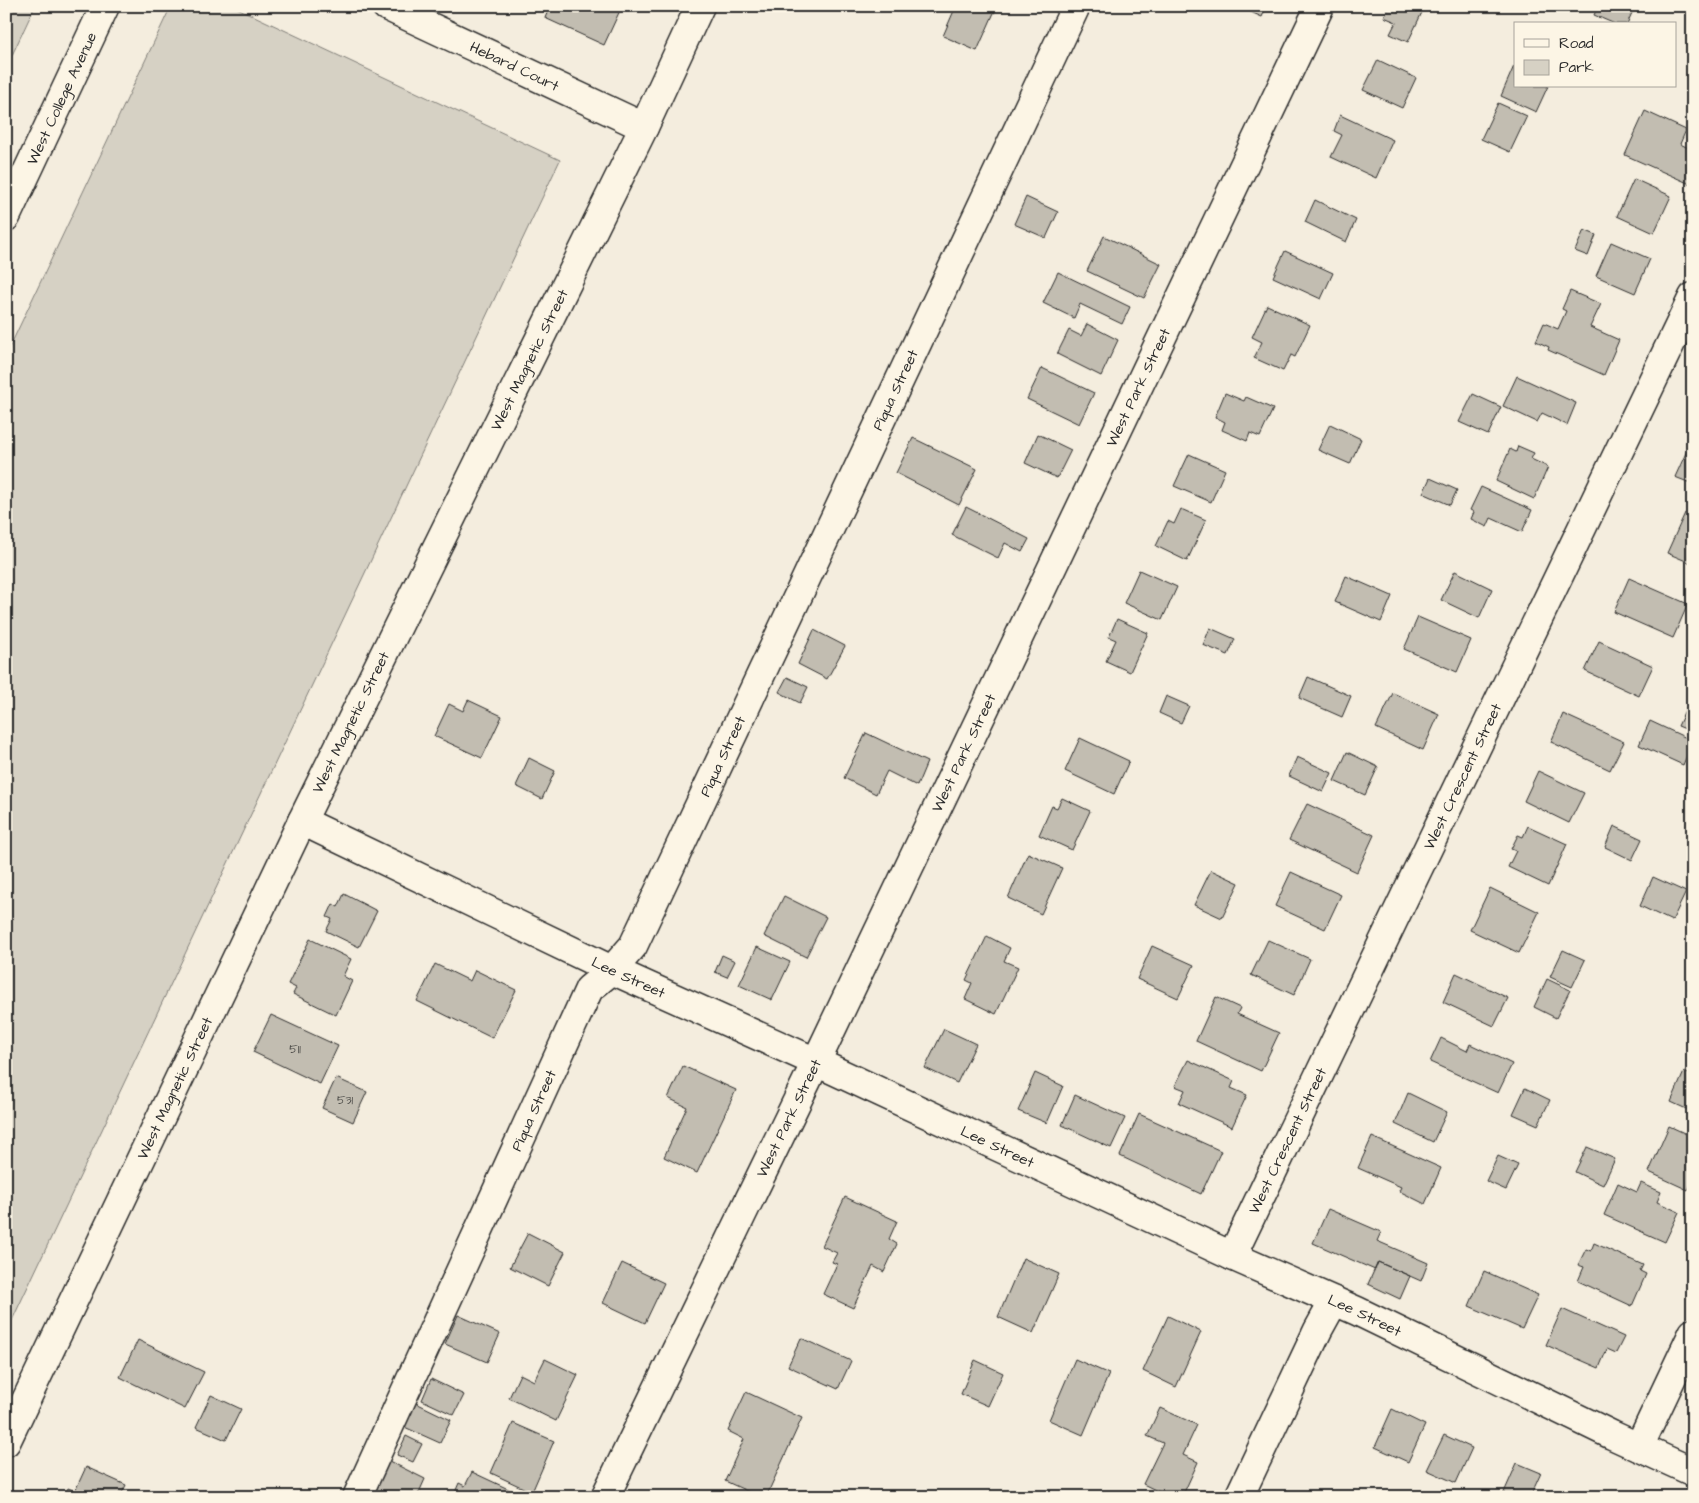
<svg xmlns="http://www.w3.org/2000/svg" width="1699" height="1503" viewBox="0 0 1699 1503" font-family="'Architects Daughter',sans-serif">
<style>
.green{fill:#d6d1c4;stroke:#807e78}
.building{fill:#c2bdb1;stroke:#2b2b2b}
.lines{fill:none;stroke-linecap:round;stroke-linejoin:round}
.minor-casing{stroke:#2b2b2b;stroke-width:31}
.minor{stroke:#fcf5e5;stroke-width:28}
.labels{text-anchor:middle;stroke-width:4;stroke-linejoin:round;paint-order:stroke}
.number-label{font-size:12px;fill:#51504c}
.street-label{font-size:15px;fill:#2b2b2b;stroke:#fcf5e5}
</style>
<rect width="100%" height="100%" fill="#f4edde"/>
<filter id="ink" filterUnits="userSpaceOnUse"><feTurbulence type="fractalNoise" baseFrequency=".02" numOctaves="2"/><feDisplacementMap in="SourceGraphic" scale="10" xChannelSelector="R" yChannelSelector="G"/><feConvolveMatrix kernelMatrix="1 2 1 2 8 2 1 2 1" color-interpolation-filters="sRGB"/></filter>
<g filter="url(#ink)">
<path class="green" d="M6 6H35L6 68Z
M171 6H233L560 160 6 1333V355Z"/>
<path class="building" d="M550 6H622L604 45 545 18Z
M956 6H997L977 51 943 36Z
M1237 6H1267L1262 17Z
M1389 6H1425L1408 42 1390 34 1396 22 1384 17Z
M1598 6H1635L1627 24H1615L1594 15Z
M1378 60 1416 78 1402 108 1363 90Z
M1514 66 1515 86H1548L1536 112 1501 96Z
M1498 103 1527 116 1510 152 1481 139Z
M1645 111 1686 130 1680 144 1693 150V177L1690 184 1625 155Z
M1340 115 1393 140 1376 178 1331 157 1342 135 1334 131Z
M1634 179 1671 196 1654 233 1617 216Z
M1026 197 1058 212 1046 238 1014 224Z
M1315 200 1356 220 1346 242 1305 222Z
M1584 230 1596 235 1588 256 1575 251Z
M1104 236 1161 264 1144 298 1087 271Z
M1611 242 1650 259 1635 293 1596 276Z
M1285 251 1333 273 1321 299 1273 277Z
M1058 272 1130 307 1122 324 1080 304 1074 318 1043 303Z
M1570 291 1601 304 1590 327 1619 340 1604 375 1548 350 1549 347 1536 341 1544 323 1558 329 1566 311 1562 309Z
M1267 305 1310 325 1295 357 1291 355 1283 371 1254 358 1262 342 1252 337Z
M1087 324 1118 340 1101 376 1057 354 1069 330 1081 336Z
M1042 368 1094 393 1079 424 1027 399Z
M1517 376 1576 403 1567 425 1542 413 1537 422 1503 406Z
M1225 393 1244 401 1246 397 1273 409 1260 437 1250 433 1247 441 1222 430 1225 422 1215 417Z
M1473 394 1501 407 1488 435 1459 422Z
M1330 424 1361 439 1350 464 1318 450Z
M1038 434 1071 450 1057 478 1025 463Z
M913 438 977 469 959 505 896 473Z
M1690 444 1693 445V484L1675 477Z
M1518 446 1534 453 1531 459 1548 467 1534 499 1496 481 1510 449 1516 452Z
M1189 454 1225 470 1211 502 1174 486Z
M1430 478 1457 490 1450 505 1423 493Z
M1481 487 1532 510 1522 532 1491 518 1487 527 1471 519 1474 512 1470 510Z
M966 507 1029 539 1022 552 1005 543 998 558 952 535Z
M1181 509 1206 520 1187 561 1156 546 1168 521 1174 524Z
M1685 513 1693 516V564L1667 553Z
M1139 570 1177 587 1162 620 1124 603Z
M1455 571 1492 589 1479 618 1441 600Z
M1346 576 1392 596 1381 622 1335 602Z
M1629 578 1688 604 1673 638 1614 612Z
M1418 617 1471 640 1457 672 1404 649Z
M1117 619 1148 633 1130 672 1106 661 1116 640 1109 637Z
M1210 628 1235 639 1228 655 1203 645Z
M814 630 845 646 827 679 798 664Z
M1599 641 1653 666 1639 696 1585 671Z
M787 677 808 687 800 703 779 692Z
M1308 677 1351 696 1342 717 1299 698Z
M1393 693 1439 714 1423 750 1376 728Z
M1166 696 1189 706 1181 723 1159 713Z
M1692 696H1693V732L1678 726Z
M468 700 502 716 482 758 434 736 449 704 463 711Z
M1563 714 1624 742 1610 770 1551 742Z
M1650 721 1693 741 1683 765 1639 745Z
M866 733 927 762 917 786 887 771 876 794 844 778Z
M1080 738 1129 761 1114 794 1065 771Z
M1347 752 1378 767 1365 795 1334 781Z
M1297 757 1332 773 1323 792 1289 776Z
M529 758 555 771 542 799 516 786Z
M1538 771 1584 793 1569 823 1524 801Z
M1062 798 1090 811 1072 850 1039 835 1052 806 1057 808Z
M1307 804 1374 835 1357 872 1289 840Z
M1528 826 1567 844 1548 886 1508 867 1516 851 1511 849 1518 835 1523 837Z
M1614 826 1642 839 1632 860 1605 847Z
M1028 853 1062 868 1041 914 1008 898Z
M1211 870 1239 883 1222 918 1194 905Z
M1291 872 1341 895 1325 929 1275 906Z
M1653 877 1686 892 1672 921 1640 906Z
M1490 888 1539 912 1519 953 1470 930Z
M344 894 377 911 359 947 326 931 332 919 327 917 333 904 338 907Z
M784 896 826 917 806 957 764 936Z
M987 936 1010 948 1004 961 1018 967 996 1014 965 999 972 983 966 980Z
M310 939 351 959 343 976 352 981 336 1015 293 994 296 988 288 984Z
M1268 940 1310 959 1294 995 1251 975Z
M1152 946 1194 965 1178 998 1137 979Z
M757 947 790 962 772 1000 739 985Z
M1563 950 1585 960 1572 987 1550 977Z
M722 955 735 961 727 977 715 972Z
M435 964 470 981 475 970 516 990 492 1038 417 1001Z
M1456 973 1508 998 1494 1026 1443 1002Z
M1547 979 1570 990 1556 1018 1534 1007Z
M1216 997 1240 1008 1237 1014 1279 1033 1261 1071 1196 1041Z
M271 1015 338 1046 320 1084 253 1052Z
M944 1029 976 1044 957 1083 925 1068Z
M1441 1038 1467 1051 1470 1044 1512 1064 1498 1093 1430 1062Z
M1188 1060 1234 1081 1231 1088 1247 1095 1232 1127 1179 1103 1185 1090 1175 1086Z
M683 1066 736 1090 697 1173 664 1157 687 1107 668 1098Z
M1684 1072 1693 1076V1112L1671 1102Z
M1035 1073 1063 1086 1047 1123 1018 1111Z
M336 1078 367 1092 353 1122 322 1108Z
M1525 1088 1550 1100 1538 1125 1513 1114Z
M1408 1093 1447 1112 1433 1142 1395 1124Z
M1075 1095 1125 1118 1111 1148 1062 1125Z
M1139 1114 1221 1151 1201 1194 1120 1156Z
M1669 1126 1693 1137V1180L1688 1190 1649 1172Z
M1372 1137 1441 1168 1425 1204 1399 1191 1401 1187 1358 1168Z
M1587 1147 1615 1159 1603 1185 1575 1172Z
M1498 1156 1518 1165 1506 1190 1486 1181Z
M1618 1183 1637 1192 1641 1183 1661 1192 1657 1202 1679 1212 1665 1242 1604 1215Z
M845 1197 897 1221 889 1239 897 1244 884 1272 873 1266 853 1308 823 1294 837 1264 832 1262 837 1253 822 1246Z
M1328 1209 1381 1232 1377 1241 1428 1263 1421 1281 1378 1262 1375 1270 1313 1243Z
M528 1233 565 1252 548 1286 510 1267Z
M1594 1243 1643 1265 1640 1271 1646 1274 1632 1306 1578 1281 1584 1267 1578 1265 1586 1249 1591 1251Z
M1023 1258 1059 1274 1033 1333 998 1317Z
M1378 1262 1410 1276 1400 1299 1368 1284Z
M622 1263 664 1283 645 1323 603 1303Z
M1484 1271 1538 1295 1522 1329 1469 1306Z
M1562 1309 1624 1337 1616 1353 1607 1349 1599 1368 1546 1345Z
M458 1315 500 1334 487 1362 445 1344Z
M1168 1316 1201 1332 1176 1387 1143 1371Z
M801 1338 851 1361 838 1389 788 1366Z
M138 1340 204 1372 185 1409 120 1377Z
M545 1359 578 1375 556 1421 509 1398 520 1374 534 1381Z
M1075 1359 1109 1374 1083 1435 1049 1420Z
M975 1360 1003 1373 988 1406 961 1394Z
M431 1379 464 1395 454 1415 422 1400Z
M746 1392 802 1418 766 1497H760L725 1481 744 1439 728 1431Z
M211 1395 241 1409 226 1440 196 1427Z
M412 1401 451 1420 440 1443 400 1425Z
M1160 1408 1197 1425 1183 1455 1198 1462 1182 1497H1170L1143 1484 1163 1443 1147 1436Z
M1392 1409 1425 1425 1408 1462 1375 1447Z
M513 1423 554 1441 532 1492 491 1473Z
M1444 1435 1472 1448 1456 1483 1427 1470Z
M406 1436 422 1444 413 1462 397 1455Z
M379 1456 425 1479 417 1497H378L363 1489Z
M1517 1463 1541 1473 1530 1497H1502Z
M86 1467 126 1485 120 1497H65L68 1488 75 1491Z
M472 1472 521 1495 520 1497H453L459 1483 465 1486Z"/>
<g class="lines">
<g class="minor-casing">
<g id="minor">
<path id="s1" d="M386 6 644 127"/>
<path id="s2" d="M6 217 105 6"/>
<path id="s3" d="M302 821 612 970 816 1062 1232 1256 1357 1311 1612 1435 1693 1472"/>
<path id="s4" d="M1232 1256 1693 297"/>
<path id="s5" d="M6 1442 302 821 644 127 700 6"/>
<path d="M1639 1447 1693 1333"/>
<path id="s6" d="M357 1497 589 989 612 970 633 946 1076 6"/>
<path id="s7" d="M605 1497 816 1062 1320 6"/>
<path d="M1239 1497 1318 1330 1334 1301"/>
</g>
</g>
<use href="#minor" class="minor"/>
</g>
</g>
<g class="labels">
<g class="number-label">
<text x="295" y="1053">511</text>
<text x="345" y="1104">531</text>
</g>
<g class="street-label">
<text dy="5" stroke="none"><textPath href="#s1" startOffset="142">Hebard Court</textPath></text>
<text dy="5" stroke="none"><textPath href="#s2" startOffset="131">West College Avenue</textPath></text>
<text dy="5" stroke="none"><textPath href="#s5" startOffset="1202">West Magnetic Street</textPath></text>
<text dy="5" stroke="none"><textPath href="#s7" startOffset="1231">West Park Street</textPath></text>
<text dy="5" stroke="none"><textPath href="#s6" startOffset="1235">Piqua Street</textPath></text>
<text dy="5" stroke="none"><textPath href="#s5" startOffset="798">West Magnetic Street</textPath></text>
<text dy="5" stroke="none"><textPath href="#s7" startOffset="826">West Park Street</textPath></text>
<text dy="5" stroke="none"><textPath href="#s6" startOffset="830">Piqua Street</textPath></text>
<text dy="5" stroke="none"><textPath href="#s4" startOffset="532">West Crescent Street</textPath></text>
<text dy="5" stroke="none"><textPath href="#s3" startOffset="362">Lee Street</textPath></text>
<text dy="5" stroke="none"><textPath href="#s5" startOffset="392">West Magnetic Street</textPath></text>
<text dy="5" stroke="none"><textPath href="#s6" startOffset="425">Piqua Street</textPath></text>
<text dy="5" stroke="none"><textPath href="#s7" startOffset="421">West Park Street</textPath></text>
<text dy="5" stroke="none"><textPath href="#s4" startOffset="128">West Crescent Street</textPath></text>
<text dy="5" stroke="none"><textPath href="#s3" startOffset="768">Lee Street</textPath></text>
<text dy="5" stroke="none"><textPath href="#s3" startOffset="1172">Lee Street</textPath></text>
</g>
</g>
<rect width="1699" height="1503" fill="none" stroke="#fcf5e5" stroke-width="25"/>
<rect x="12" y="12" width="1674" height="1478" fill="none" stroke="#2b2b2b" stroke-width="2" filter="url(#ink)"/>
<rect x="1514" y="22" width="162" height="65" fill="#fcf5e5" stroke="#a8a49b"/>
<rect x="1524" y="39" width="25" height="8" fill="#fcf5e5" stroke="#a8a49b"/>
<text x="1559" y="48" font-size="15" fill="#2b2b2b">Road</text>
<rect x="1524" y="60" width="25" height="15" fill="#d6d1c4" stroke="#a8a49b"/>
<text x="1559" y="72" font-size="15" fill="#2b2b2b">Park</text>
</svg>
